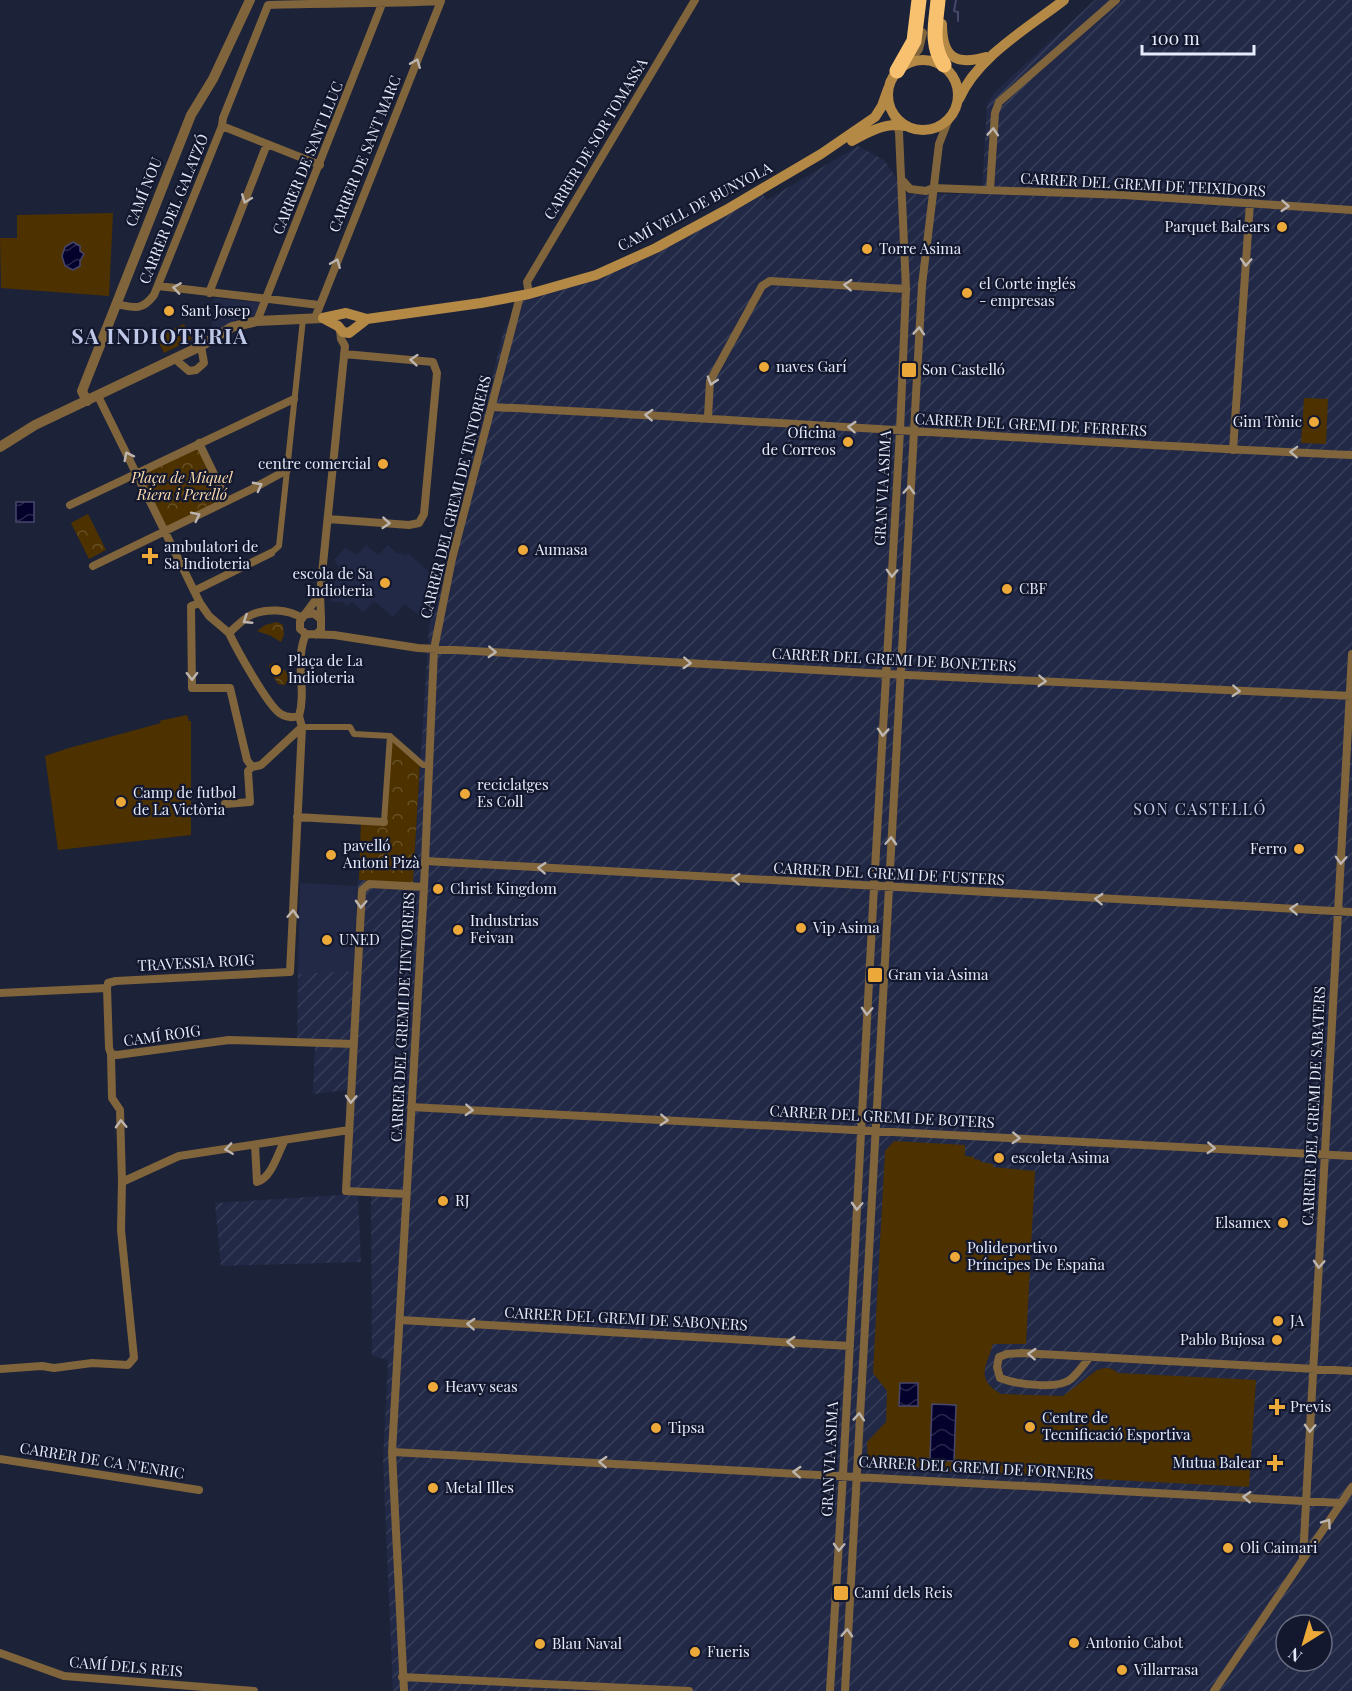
<svg xmlns="http://www.w3.org/2000/svg" width="1352" height="1691" viewBox="0 0 1352 1691" font-family="'Playfair Display',serif">
<style>
.built{fill:#222946}
.industrial{fill:url(#industrial-furrows);fill-rule:evenodd}
.park{fill:url(#park-crowns)}
.garden{fill:#4d3200}
.water{fill:url(#water-waves);stroke:#48476b;stroke-width:1.5}
.lines{fill:none;stroke-linecap:round;stroke-linejoin:round}
.stream{stroke:#48476b;stroke-width:2}
.pedestrian{stroke:#7f643c;stroke-width:6}
.minor{stroke:#7f643c;stroke-width:8}
.tertiary{stroke:#7f643c;stroke-width:10}
.secondary{stroke:#b48845;stroke-width:10}
.motorway{stroke:#f8c16f;stroke-width:15}
.oneway{stroke:#bdb5af}
.poi-dot{fill:#eca93a;stroke:#13182e;stroke-width:2}
.labels{text-anchor:middle;stroke-width:4.5;stroke-linejoin:round;paint-order:stroke}
.street-label{font-size:15px;fill:#e6ebfb;stroke:#13182e}
.poi-label{font-size:15px;fill:#e6ebfb;stroke:#13182e;text-anchor:start}
.park-label{font-size:15px;font-style:italic;fill:#fddcae;stroke:#13182e}
.neighbourhood-label{font-size:16px;letter-spacing:1.5px;fill:#bfc9e7;stroke:#13182e}
.district-label{font-size:21px;font-weight:bold;letter-spacing:1.5px;fill:#bfc9e7;stroke:#13182e}
</style>
<defs>
<pattern id="industrial-furrows" width="10" height="10" patternUnits="userSpaceOnUse" patternTransform="scale(1.5)"><rect width="10" height="10" fill="#222946"/><path d="M-1 1l2-2M0 10L10 0M9 11l2-2" fill="none" stroke="#373e58"/></pattern>
<pattern id="park-crowns" width="20" height="18" patternUnits="userSpaceOnUse" patternTransform="scale(1.5)"><rect width="20" height="18" fill="#4d3200"/><path d="M2 6a3 3 0 1 1 6 0M12 15a3 3 0 1 1 6 0" fill="none" stroke="#675026"/></pattern>
<pattern id="water-waves" width="16" height="10" patternUnits="userSpaceOnUse" patternTransform="scale(1.5)"><rect width="16" height="10" fill="#04012d"/><path d="M0 5q4-4 8 0t8 0" fill="none" stroke="#29264c"/></pattern>
</defs>
<rect width="100%" height="100%" fill="#1c2238"/>
<path class="built" d="M214 298 261 303 256 316H244L211 333Z
M366 545 378 555 388 545 398 554 400 553 406 556 408 553 438 580 429 618 421 617 405 604 393 617 374 601 363 612 352 602 347 606 342 602H331L332 586 339 576 341 570 334 560 345 548 357 555Z
M300 883 357 886 354 972 298 974Z"/>
<path class="industrial" d="M1095 0H1352V1691H393L383 1460 388 1360 372 1356 371 1196 358 1195 361 1262 221 1266 215 1203 342 1195 347 1090 313 1094 315 1047 297 1045 298 974 354 971 358 879 413 883 429 627 504 330 524 299 596 275 760 190 767 200 858 146 884 160 907 194H982L987 104 995 92ZM1286 1625H1322V1661H1286Z"/>
<path class="park" d="M199 443 227 501 165 531 137 473Z
M88 514 106 550 89 559 71 523Z
M277 622 283 625 284 635 281 642 271 636 257 631 265 625Z
M273 663 287 672 288 680 285 685 278 684 269 669V665Z
M390 736 420 762 413 883 359 880 361 820 384 822Z"/>
<path class="garden" d="M113 213 109 296 1 288 0 238H17V215Z
M184 324 192 339 164 353 156 337Z
M1304 398 1328 399 1326 444 1301 443Z
M187 715 189 721H191V835L58 850 45 756 69 748 161 723 159 721Z
M894 1141 965 1145V1156L974 1157V1159L980 1160 981 1162 993 1164V1167L1035 1171 1026 1344H993C987 1366 974 1378 1001 1394L1063 1396 1097 1370C1106 1367 1111 1367 1118 1373L1256 1380 1249 1487 868 1467 867 1442 886 1422 887 1391 873 1373 885 1151Z"/>
<path class="water" d="M73 242 80 246V251L84 254 80 261V266L73 270 65 266 62 256 65 247Z
M16 502H34V522H16Z
M900 1383H918V1406H899Z
M932 1404 956 1405 954 1461 930 1460Z"/>
<g class="lines">
<path class="stream" d="M956 0 954 11 958 12V21"/>
<path class="pedestrian" d="M271 553 279 546 303 319
M302 727H350L354 734 390 736 423 765H429
M384 822 390 736"/>
<path class="minor" d="M222 126 320 165
M903 181 910 189 926 191 933 188 1123 195 1352 210
M990 190 995 113 999 102 1116 0
M158 286 319 305
M209 293 267 144
M529 294 527 282 695 0
M116 304C134 308 142 311 154 295L222 126 223 118 268 5C326 3 383 4 441 1L315 318
M257 321 382 4
M175 359 189 371 196 370 204 363 201 346
M98 396 200 603 209 616 229 633
M492 407C779 421 1065 443 1352 455
M708 417 710 381 762 286 770 281 906 289
M199 443 227 501
M1233 450 1250 203
M70 505 294 399
M328 519 409 525 419 523 424 514 437 373 433 362 344 354
M93 566 252 489 287 470
M194 591 271 553
M320 594 300 621V629L306 634 334 635 418 648 887 674 1352 696
M200 603 191 606 192 688H230L247 760 252 767 261 765 302 727
M304 615 313 613 321 619V629L316 635
M302 618C288 609 266 608 251 615 243 619 236 627 229 633 236 648 269 708 281 714 287 718 292 718 299 716 307 690 294 660 306 634
M321 619 320 594 345 346 341 339 340 330
M225 804 250 802 248 771 252 767
M297 817 384 822
M425 861 1352 912
M107 988 108 983 116 981 290 972 302 727 299 716
M0 993 107 988 109 1048 111 1054 117 1055 229 1040 354 1044
M411 1107 1352 1156
M255 1145 257 1182C272 1178 278 1152 285 1140
M122 1182 179 1156 349 1130
M406 1194 346 1191 362 890 369 884 424 887
M400 1320 850 1346
M1090 1357C1084 1364 1078 1373 1071 1379 1058 1390 1015 1384 1000 1378L997 1367 999 1357 1007 1354 1022 1353 1352 1371
M0 1369 42 1366 54 1368 92 1363 128 1365 134 1358 121 1230 122 1182 120 1110 112 1098 111 1054
M392 1452 1341 1503
M0 1459 199 1490
M1303 1558 1352 654
M0 1653 64 1676 254 1691
M402 1677 689 1691
M404 1691 392 1452 424 887 434 649 452 559 520 296
M830 1691 843 1474 874 887 900 431 906 289 899 132 893 114
M845 1691 922 285 939 144 948 121
M1214 1691 1352 1487"/>
<path class="tertiary" d="M906 63 918 49 922 33
M87 401 82 391 191 115 213 79 250 0
M0 447 35 425 201 346 232 327 257 321 323 318"/>
<path class="secondary" d="M942 24C942 57 955 66 986 57
M888 95a35 35 0 1 1 70 0a35 35 0 1 1-70 0Z
M959 99C978 56 1028 28 1064 0
M852 141C868 132 886 122 905 126
M323 318 346 313 367 319 481 303 529 294 596 275 656 248 726 210 821 154 875 117 882 106 888 89
M323 318 338 326 343 332 349 333 367 319"/>
<path class="motorway" d="M938 0C936 23 930 44 944 65
M897 71 914 41 919 0"/>
</g>
<defs><path id="oneway-chevron" d="M-2-3.5L2.5 0L-2 3.5" fill="none" stroke-width="1.6" stroke-linecap="round" stroke-linejoin="round" transform="scale(1.5)"/></defs>
<g class="oneway">
<use href="#oneway-chevron" transform="translate(416 63) rotate(-68)"/>
<use href="#oneway-chevron" transform="translate(993 132) rotate(-86)"/>
<use href="#oneway-chevron" transform="translate(246 199) rotate(111)"/>
<use href="#oneway-chevron" transform="translate(1285 206) rotate(4)"/>
<use href="#oneway-chevron" transform="translate(1246 262) rotate(94)"/>
<use href="#oneway-chevron" transform="translate(336 263) rotate(-68)"/>
<use href="#oneway-chevron" transform="translate(848 285) rotate(-177)"/>
<use href="#oneway-chevron" transform="translate(177 288) rotate(-172)"/>
<use href="#oneway-chevron" transform="translate(919 331) rotate(-86)"/>
<use href="#oneway-chevron" transform="translate(414 360) rotate(-175)"/>
<use href="#oneway-chevron" transform="translate(712 381) rotate(107)"/>
<use href="#oneway-chevron" transform="translate(649 415) rotate(-177)"/>
<use href="#oneway-chevron" transform="translate(852 427) rotate(-176)"/>
<use href="#oneway-chevron" transform="translate(1294 452) rotate(-178)"/>
<use href="#oneway-chevron" transform="translate(128 456) rotate(-117)"/>
<use href="#oneway-chevron" transform="translate(258 486) rotate(-28)"/>
<use href="#oneway-chevron" transform="translate(909 490) rotate(-87)"/>
<use href="#oneway-chevron" transform="translate(196 516) rotate(-26)"/>
<use href="#oneway-chevron" transform="translate(386 523) rotate(4)"/>
<use href="#oneway-chevron" transform="translate(892 573) rotate(92)"/>
<use href="#oneway-chevron" transform="translate(247 620) rotate(147)"/>
<use href="#oneway-chevron" transform="translate(492 652) rotate(3)"/>
<use href="#oneway-chevron" transform="translate(687 663) rotate(3)"/>
<use href="#oneway-chevron" transform="translate(192 676) rotate(89)"/>
<use href="#oneway-chevron" transform="translate(1042 681) rotate(3)"/>
<use href="#oneway-chevron" transform="translate(1236 691) rotate(3)"/>
<use href="#oneway-chevron" transform="translate(883 732) rotate(94)"/>
<use href="#oneway-chevron" transform="translate(891 841) rotate(-87)"/>
<use href="#oneway-chevron" transform="translate(1341 860) rotate(93)"/>
<use href="#oneway-chevron" transform="translate(542 868) rotate(-177)"/>
<use href="#oneway-chevron" transform="translate(736 879) rotate(-177)"/>
<use href="#oneway-chevron" transform="translate(1099 899) rotate(-177)"/>
<use href="#oneway-chevron" transform="translate(361 904) rotate(93)"/>
<use href="#oneway-chevron" transform="translate(1294 909) rotate(-177)"/>
<use href="#oneway-chevron" transform="translate(293 914) rotate(-87)"/>
<use href="#oneway-chevron" transform="translate(867 1011) rotate(93)"/>
<use href="#oneway-chevron" transform="translate(351 1099) rotate(93)"/>
<use href="#oneway-chevron" transform="translate(469 1110) rotate(3)"/>
<use href="#oneway-chevron" transform="translate(664 1120) rotate(3)"/>
<use href="#oneway-chevron" transform="translate(121 1124) rotate(-92)"/>
<use href="#oneway-chevron" transform="translate(1016 1138) rotate(3)"/>
<use href="#oneway-chevron" transform="translate(1211 1148) rotate(3)"/>
<use href="#oneway-chevron" transform="translate(229 1149) rotate(172)"/>
<use href="#oneway-chevron" transform="translate(857 1206) rotate(93)"/>
<use href="#oneway-chevron" transform="translate(1319 1264) rotate(93)"/>
<use href="#oneway-chevron" transform="translate(471 1324) rotate(-177)"/>
<use href="#oneway-chevron" transform="translate(791 1342) rotate(-177)"/>
<use href="#oneway-chevron" transform="translate(1032 1354) rotate(-177)"/>
<use href="#oneway-chevron" transform="translate(859 1417) rotate(-86)"/>
<use href="#oneway-chevron" transform="translate(1310 1428) rotate(93)"/>
<use href="#oneway-chevron" transform="translate(603 1462) rotate(-177)"/>
<use href="#oneway-chevron" transform="translate(797 1472) rotate(-177)"/>
<use href="#oneway-chevron" transform="translate(1247 1497) rotate(-177)"/>
<use href="#oneway-chevron" transform="translate(1327 1523) rotate(-55)"/>
<use href="#oneway-chevron" transform="translate(839 1547) rotate(93)"/>
<use href="#oneway-chevron" transform="translate(847 1633) rotate(-87)"/>
</g>
<g class="poi-dot">
<circle cx="1282" cy="227" r="6"/>
<circle cx="867" cy="249" r="6"/>
<circle cx="967" cy="293" r="6"/>
<circle cx="169" cy="311" r="6"/>
<circle cx="764" cy="367" r="6"/>
<rect x="901" y="362" width="16" height="16" rx="3"/>
<circle cx="1314" cy="422" r="6"/>
<circle cx="848" cy="442" r="6"/>
<circle cx="383" cy="464" r="6"/>
<circle cx="523" cy="550" r="6"/>
<path d="M147 547h6v6h6v6h-6v6h-6v-6h-6v-6h6z"/>
<circle cx="385" cy="583" r="6"/>
<circle cx="1007" cy="589" r="6"/>
<circle cx="276" cy="670" r="6"/>
<circle cx="465" cy="794" r="6"/>
<circle cx="121" cy="802" r="6"/>
<circle cx="1299" cy="849" r="6"/>
<circle cx="331" cy="855" r="6"/>
<circle cx="438" cy="889" r="6"/>
<circle cx="801" cy="928" r="6"/>
<circle cx="458" cy="930" r="6"/>
<circle cx="327" cy="940" r="6"/>
<rect x="867" y="967" width="16" height="16" rx="3"/>
<circle cx="999" cy="1158" r="6"/>
<circle cx="443" cy="1201" r="6"/>
<circle cx="1283" cy="1223" r="6"/>
<circle cx="955" cy="1257" r="6"/>
<circle cx="1278" cy="1321" r="6"/>
<circle cx="1277" cy="1340" r="6"/>
<circle cx="433" cy="1387" r="6"/>
<path d="M1274 1398h6v6h6v6h-6v6h-6v-6h-6v-6h6z"/>
<circle cx="1030" cy="1427" r="6"/>
<circle cx="656" cy="1428" r="6"/>
<path d="M1272 1454h6v6h6v6h-6v6h-6v-6h-6v-6h6z"/>
<circle cx="433" cy="1488" r="6"/>
<circle cx="1228" cy="1548" r="6"/>
<rect x="833" y="1585" width="16" height="16" rx="3"/>
<circle cx="1074" cy="1643" r="6"/>
<circle cx="540" cy="1644" r="6"/>
<circle cx="695" cy="1652" r="6"/>
<circle cx="1122" cy="1670" r="6"/>
</g>
<g class="labels">
<g class="street-label">
<text transform="translate(596 139) rotate(-59)" y="5">CARRER DE SOR TOMASSA</text>
<text transform="translate(365 154) rotate(-68)" y="5">CARRER DE SANT MARC</text>
<text transform="translate(308 158) rotate(-68)" y="5">CARRER DE SANT LLUC</text>
<text transform="translate(1143 185) rotate(3)" y="5">CARRER DEL GREMI DE TEIXIDORS</text>
<text transform="translate(144 192) rotate(-68)" y="5">CAMÍ NOU</text>
<text transform="translate(695 207) rotate(-28)" y="5">CAMÍ VELL DE BUNYOLA</text>
<text transform="translate(174 209) rotate(-68)" y="5">CARRER DEL GALATZÓ</text>
<text transform="translate(1031 425) rotate(3)" y="5">CARRER DEL GREMI DE FERRERS</text>
<text transform="translate(883 488) rotate(-87)" y="5">GRAN VIA ASIMA</text>
<text transform="translate(456 497) rotate(-76)" y="5">CARRER DEL GREMI DE TINTORERS</text>
<text transform="translate(894 660) rotate(3)" y="5">CARRER DEL GREMI DE BONETERS</text>
<text transform="translate(889 874) rotate(3)" y="5">CARRER DEL GREMI DE FUSTERS</text>
<text transform="translate(196 963) rotate(-3)" y="5">TRAVESSIA ROIG</text>
<text transform="translate(403 1017) rotate(-87)" y="5">CARRER DEL GREMI DE TINTORERS</text>
<text transform="translate(162 1036) rotate(-8)" y="5">CAMÍ ROIG</text>
<text transform="translate(1314 1106) rotate(-87)" y="5">CARRER DEL GREMI DE SABATERS</text>
<text transform="translate(882 1117) rotate(3)" y="5">CARRER DEL GREMI DE BOTERS</text>
<text transform="translate(626 1319) rotate(3)" y="5">CARRER DEL GREMI DE SABONERS</text>
<text transform="translate(830 1459) rotate(-87)" y="5">GRAN VIA ASIMA</text>
<text transform="translate(102 1461) rotate(9)" y="5">CARRER DE CA N'ENRIC</text>
<text transform="translate(976 1468) rotate(3)" y="5">CARRER DEL GREMI DE FORNERS</text>
<text transform="translate(126 1667) rotate(5)" y="5">CAMÍ DELS REIS</text>
</g>
<g class="poi-label">
<text x="1270" y="232" text-anchor="end">Parquet Balears</text>
<text x="879" y="254">Torre Asima</text>
<text x="979" y="289">el Corte inglés<tspan x="979" dy="17">- empresas</tspan></text>
<text x="181" y="316">Sant Josep</text>
<text x="776" y="372">naves Garí</text>
<text x="922" y="375">Son Castelló</text>
<text x="1302" y="427" text-anchor="end">Gim Tònic</text>
<text x="836" y="438" text-anchor="end">Oficina<tspan x="836" dy="17">de Correos</tspan></text>
<text x="371" y="469" text-anchor="end">centre comercial</text>
<text x="164" y="552">ambulatori de<tspan x="164" dy="17">Sa Indioteria</tspan></text>
<text x="535" y="555">Aumasa</text>
<text x="373" y="579" text-anchor="end">escola de Sa<tspan x="373" dy="17">Indioteria</tspan></text>
<text x="1019" y="594">CBF</text>
<text x="288" y="666">Plaça de La<tspan x="288" dy="17">Indioteria</tspan></text>
<text x="477" y="790">reciclatges<tspan x="477" dy="17">Es Coll</tspan></text>
<text x="133" y="798">Camp de futbol<tspan x="133" dy="17">de La Victòria</tspan></text>
<text x="343" y="851">pavelló<tspan x="343" dy="17">Antoni Pizà</tspan></text>
<text x="1287" y="854" text-anchor="end">Ferro</text>
<text x="450" y="894">Christ Kingdom</text>
<text x="470" y="926">Industrias<tspan x="470" dy="17">Feivan</tspan></text>
<text x="813" y="933">Vip Asima</text>
<text x="339" y="945">UNED</text>
<text x="888" y="980">Gran via Asima</text>
<text x="1011" y="1163">escoleta Asima</text>
<text x="455" y="1206">RJ</text>
<text x="1271" y="1228" text-anchor="end">Elsamex</text>
<text x="967" y="1253">Polideportivo<tspan x="967" dy="17">Príncipes De España</tspan></text>
<text x="1290" y="1326">JA</text>
<text x="1265" y="1345" text-anchor="end">Pablo Bujosa</text>
<text x="445" y="1392">Heavy seas</text>
<text x="1290" y="1412">Previs</text>
<text x="1042" y="1423">Centre de<tspan x="1042" dy="17">Tecnificació Esportiva</tspan></text>
<text x="668" y="1433">Tipsa</text>
<text x="1262" y="1468" text-anchor="end">Mutua Balear</text>
<text x="445" y="1493">Metal Illes</text>
<text x="1240" y="1553">Oli Caimari</text>
<text x="854" y="1598">Camí dels Reis</text>
<text x="1086" y="1648">Antonio Cabot</text>
<text x="552" y="1649">Blau Naval</text>
<text x="707" y="1657">Fueris</text>
<text x="1134" y="1675">Villarrasa</text>
</g>
<g class="park-label">
<text x="182" y="483">Plaça de Miquel<tspan x="182" dy="17">Riera i Perelló</tspan></text>
</g>
<g class="neighbourhood-label">
<text x="1200" y="815">SON CASTELLÓ</text>
</g>
<g class="district-label">
<text x="160" y="344">SA INDIOTERIA</text>
</g>
</g>
<g transform="translate(1304 1643) rotate(217)"><circle r="28" fill="#13182e" stroke="#676c80" stroke-width="1.5"/>
<path d="M0-4.5L10 22L0 15L-10 22Z" fill="#eca93a"/>
<text y="-9" font-size="16" font-weight="bold" text-anchor="middle" fill="#e6ebfb">N</text>
</g>
<path d="M1142 45v9h112v-9" fill="none" stroke="#e6ebfb" stroke-width="3"/>
<text x="1151" y="45" font-size="18" fill="#e6ebfb" stroke="#13182e" stroke-width="4.5" paint-order="stroke">100 m</text>
</svg>
